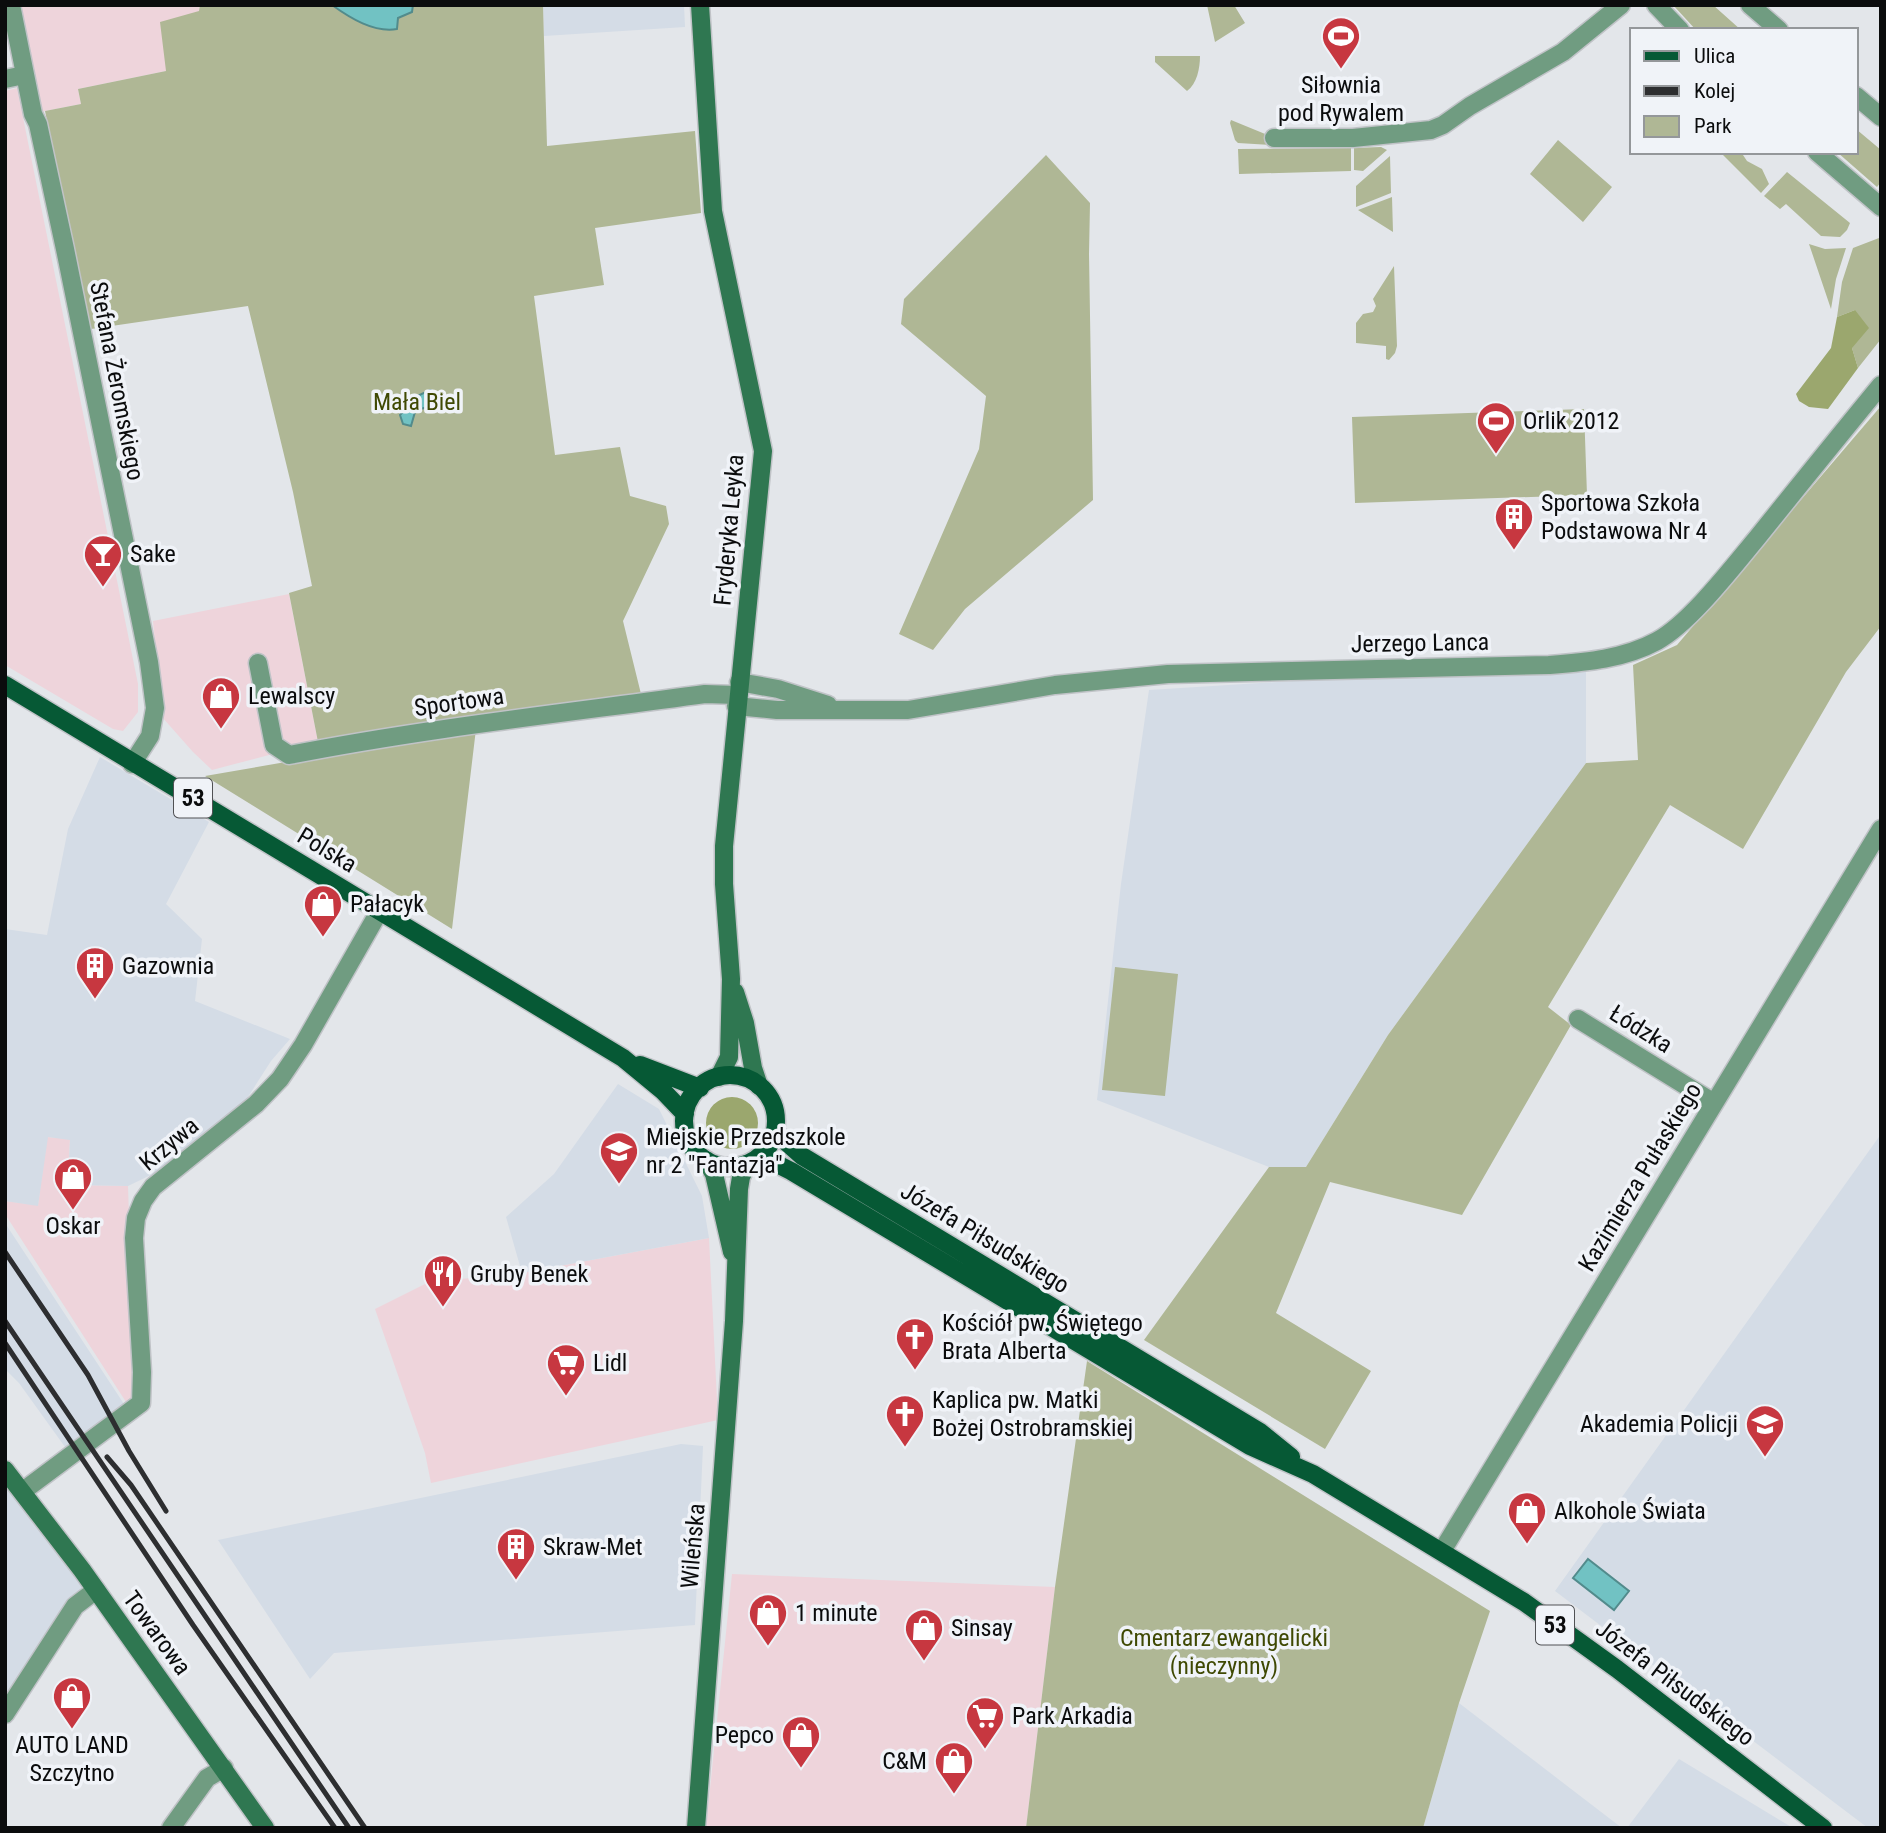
<svg xmlns="http://www.w3.org/2000/svg" width="1886" height="1833" viewBox="0 0 1886 1833" font-family="'Roboto Condensed',sans-serif">
<style>
.commercial{fill:#eed4db}
.built{fill:#d4dce6}
.green{fill:#afb795}
.forest{fill:#9ba76e}
.water{fill:#71c2c3;stroke:#528b8c;stroke-width:2}
.lines{fill:none;stroke-linecap:round;stroke-linejoin:round}
.street-casing{stroke:#c0c3c7;stroke-width:21}
.secondary-casing{stroke:#c0c3c7;stroke-width:21}
.primary-casing{stroke:#c0c3c7;stroke-width:21}
.street{stroke:#709c81;stroke-width:18}
.secondary{stroke:#2f7751;stroke-width:18}
.primary{stroke:#065935;stroke-width:18}
.rail{stroke:#2d2e30;stroke-width:5}
.labels{text-anchor:middle;stroke-width:7;stroke-linejoin:round;paint-order:stroke}
.shield{fill:#f0f3f8;stroke:#505154;stroke-width:2}
.shield-label{font-size:23px;font-weight:bold;fill:#0b0c0d}
.poi-label{font-size:24px;fill:#0b0c0d;stroke:#f0f3f8;text-anchor:start}
.street-label{font-size:24px;fill:#0b0c0d;stroke:#f0f3f8}
.park-label{font-size:24px;fill:#3f4903;stroke:#f0f3f8}
</style>
<rect width="100%" height="100%" fill="#e3e6ea"/>
<path class="commercial" d="M21 5H200L199 11 166 71 78 89 81 104 40 112Z
M17 88 138 684V712L123 731 113 729 5 665V91Z
M289 594 318 742 212 770 193 752 162 717 153 621Z
M47 1137 70 1139 68 1179 76 1185 128 1186 135 1395 126 1402 5 1214V1201L38 1205Z
M709 1238 718 1420 431 1483 425 1453 375 1309 429 1282 522 1273Z
M732 1574 1055 1587 1026 1828H706Z"/>
<path class="built" d="M543 5H684L685 27 544 36Z
M1586 672V763L1388 1035 1306 1167H1269L1097 1100 1121 884 1149 690 1324 679Z
M100 757 209 822 166 904 202 939 195 1001 290 1039 271 1061 246 1100 157 1172 128 1186 76 1185 68 1179 70 1140 48 1137 38 1206 5 1201V929L47 935 68 829Z
M618 1084 659 1109 702 1196 709 1238 522 1273 506 1217 554 1174Z
M1881 1134V1828H1868L1555 1591Z
M5 1223 124 1404 65 1447 19 1383 5 1369Z
M681 1444 703 1446 695 1625 334 1653 310 1679 218 1540Z
M5 1476 90 1591 5 1709Z
M1459 1703 1622 1828H1423Z
M1679 1759 1793 1828H1627Z"/>
<path class="green" d="M200 5H543L547 146 695 131 701 213 595 228 604 285 534 296 555 455 620 447 630 496 666 506 669 524 623 621 642 698 318 742 289 593 312 586 293 492 248 306 91 329 45 111 81 104 78 89 166 71 160 22 199 11Z
M1207 5H1234L1245 23 1215 42Z
M1673 5H1713L1741 30H1696Z
M1155 56H1200C1200 68 1197 84 1187 91L1155 62Z
M1231 120 1270 136 1271 145 1238 143 1235 140 1230 123Z
M1856 129 1881 150V182L1877 187 1837 152H1856Z
M1558 140 1612 187 1583 222 1530 174Z
M1381 147 1387 150 1363 171 1354 170V148Z
M1351 148V171L1239 174 1238 149Z
M1720 152H1741L1747 161 1762 169 1769 184 1761 193Z
M1046 155 1090 203 1089 254 1093 500 965 609 933 650 899 634 979 449 986 396 901 324 904 299Z
M1390 156 1391 193 1356 207V186Z
M1787 172 1850 223 1847 230 1840 237 1821 236 1786 204 1780 209 1764 196Z
M1392 197 1393 232 1358 210Z
M1879 238 1881 240V339L1858 368 1852 348 1855 310 1837 317 1842 282 1853 248Z
M1809 244 1825 249 1846 248 1836 279 1831 309Z
M1394 266 1397 346 1395 353 1389 360 1386 359V346L1356 343V323L1363 314 1373 312 1376 306 1373 299Z
M1881 406V626L1846 672 1743 849 1670 805 1548 1007 1571 1025 1462 1215 1330 1182 1276 1313 1371 1371 1325 1449 1144 1340 1269 1167H1306L1388 1035 1586 763 1638 760 1633 665 1677 645Z
M1584 409 1587 495 1355 503 1352 417Z
M476 729 452 929 205 776Z
M1115 967 1178 974 1165 1096 1102 1090Z
M1087 1361 1490 1611 1459 1703 1423 1828H1026L1055 1587Z"/>
<path class="forest" d="M1855 310 1869 328 1852 348 1858 368 1828 409 1809 407 1799 401 1796 394 1831 348 1837 317Z
M706 1123a26 26 0 1 1 52 0a26 26 0 1 1-52 0Z"/>
<path class="water" d="M332 5H413L412 12 398 18 397 29C374 33 350 18 332 5Z
M430 390 436 393 437 408 426 407 415 412 411 426 403 424 400 415 415 397Z
M1588 1559 1629 1591 1614 1610 1573 1578Z"/>
<g class="lines">
<g class="street-casing">
<path id="street" d="M11 5 33 114 38 124 65 249 149 662 155 708 150 736 132 764
M1656 5 1680 30
M1750 5 1779 30
M5 79 24 75
M1856 96 1881 117
M1274 138H1353L1431 130 1443 125 1470 106 1563 52 1621 5
M1817 152 1881 207
M258 663 274 745 289 755C427 728 566 713 705 694L737 695
M739 682 778 689 828 705
M736 706 777 710H908L1055 685 1168 674 1549 665C1586 662 1624 659 1657 641 1690 623 1732 568 1757 538 1798 487 1839 436 1881 385
M1578 1019 1714 1103
M23 1491 141 1403 142 1372 134 1238 136 1218 143 1201 153 1187 256 1104 280 1079 303 1045 380 910
M1442 1551 1881 829
M5 1714 75 1606 96 1590
M171 1828 207 1778 224 1768"/>
</g>
<g class="secondary-casing">
<path id="secondary" d="M700 5 713 211 763 451 724 846V884L731 979 729 1057 719 1077
M735 992 745 1023 753 1068 759 1086
M706 1160 714 1174 732 1252
M5 1470 82 1570 265 1828
M696 1828 734 1321 739 1189 741 1177 747 1164"/>
</g>
<g class="primary-casing">
<path id="primary" d="M5 685 623 1058 663 1091 685 1114
M640 1065 700 1088
M684 1121a46 46 0 1 1 92 0a46 46 0 1 1-92 0Z
M775 1132 802 1156 1260 1432 1291 1457
M757 1159 773 1162 791 1171 1250 1446 1313 1474 1524 1602 1617 1669 1823 1828"/>
</g>
<use href="#street" class="street"/>
<use href="#secondary" class="secondary"/>
<use href="#primary" class="primary"/>
<path class="rail" d="M5 1252 88 1375 129 1451 166 1511
M5 1321 349 1828
M5 1343 193 1625 335 1828
M107 1457 131 1485 365 1828"/>
</g>
<defs>
<g id="stadium-pin" transform="scale(2.0125)"><path d="M0 17L-7.5 6A9.5 9.5 0 1 1 7.5 6Z" fill="#c73740" stroke="#f0f3f8"/><path d="M0-5a6.5 5 0 1 0 0 10a6.5 5 0 1 0 0-10ZM-3.5-1.8h7v3.6h-7Z" fill="#fff"/></g>
<g id="building-pin" transform="scale(2.0125)"><path d="M0 17L-7.5 6A9.5 9.5 0 1 1 7.5 6Z" fill="#c73740" stroke="#f0f3f8"/><path d="M-4-6H4V6H1V3H-1V6H-4ZM-2.5-4.3h1.7v1.8h-1.7ZM.8-4.3h1.7v1.8H.8ZM-2.5-1h1.7V.8h-1.7ZM.8-1h1.7V.8H.8Z" fill="#fff"/></g>
<g id="bar-pin" transform="scale(2.0125)"><path d="M0 17L-7.5 6A9.5 9.5 0 1 1 7.5 6Z" fill="#c73740" stroke="#f0f3f8"/><path d="M-6-5H6L.8 .8V4.5H3.5V6h-7V4.5H-.8V.8Z" fill="#fff"/></g>
<g id="shop-pin" transform="scale(2.0125)"><path d="M0 17L-7.5 6A9.5 9.5 0 1 1 7.5 6Z" fill="#c73740" stroke="#f0f3f8"/><path d="M-5-2.5h2.3a2.7 3.5 0 0 1 5.4 0H5L5.5 6h-11ZM-1.5-2.5h3a1.5 2.3 0 0 0-3 0Z" fill="#fff"/></g>
<g id="school-pin" transform="scale(2.0125)"><path d="M0 17L-7.5 6A9.5 9.5 0 1 1 7.5 6Z" fill="#c73740" stroke="#f0f3f8"/><path d="M0-5L7-2L0 1L-7-2ZM-4 1L0 2.5L4 1V4Q0 6-4 4Z" fill="#fff"/></g>
<g id="restaurant-pin" transform="scale(2.0125)"><path d="M0 17L-7.5 6A9.5 9.5 0 1 1 7.5 6Z" fill="#c73740" stroke="#f0f3f8"/><path d="M-5-6h1v4h1v-4h1v4h1v-4h1v5L-1.5 .5V6h-2V.5L-5-1ZM5-6V6H3V1.5H1.5Q1.5-4 5-6Z" fill="#fff"/></g>
<g id="church-pin" transform="scale(2.0125)"><path d="M0 17L-7.5 6A9.5 9.5 0 1 1 7.5 6Z" fill="#c73740" stroke="#f0f3f8"/><path d="M-1.2-6h2.4v3.5h3.3v2.4h-3.3V6h-2.4V-.1h-3.3v-2.4h3.3Z" fill="#fff"/></g>
<g id="supermarket-pin" transform="scale(2.0125)"><path d="M0 17L-7.5 6A9.5 9.5 0 1 1 7.5 6Z" fill="#c73740" stroke="#f0f3f8"/><path d="M-6-5.5h2.5l.6 2H6L4.5 2H-2.5L-4.4-4H-6ZM-1.5 3.2a1.3 1.3 0 1 0 .1 0ZM3 3.2a1.3 1.3 0 1 0 .1 0Z" fill="#fff"/></g>
<g id="university-pin" transform="scale(2.0125)"><path d="M0 17L-7.5 6A9.5 9.5 0 1 1 7.5 6Z" fill="#c73740" stroke="#f0f3f8"/><path d="M0-5L7-2L0 1L-7-2ZM-4 1L0 2.5L4 1V4Q0 6-4 4Z" fill="#fff"/></g>
</defs>
<g fill-rule="evenodd">
<use href="#stadium-pin" x="1341" y="36"/>
<use href="#stadium-pin" x="1496" y="421"/>
<use href="#building-pin" x="1514" y="517"/>
<use href="#bar-pin" x="103" y="554"/>
<use href="#shop-pin" x="221" y="696"/>
<use href="#shop-pin" x="323" y="904"/>
<use href="#building-pin" x="95" y="966"/>
<use href="#school-pin" x="619" y="1151"/>
<use href="#shop-pin" x="73" y="1177"/>
<use href="#restaurant-pin" x="443" y="1274"/>
<use href="#church-pin" x="915" y="1337"/>
<use href="#supermarket-pin" x="566" y="1363"/>
<use href="#church-pin" x="905" y="1414"/>
<use href="#university-pin" x="1765" y="1424"/>
<use href="#shop-pin" x="1527" y="1511"/>
<use href="#building-pin" x="516" y="1547"/>
<use href="#shop-pin" x="768" y="1613"/>
<use href="#shop-pin" x="924" y="1628"/>
<use href="#shop-pin" x="72" y="1696"/>
<use href="#supermarket-pin" x="985" y="1716"/>
<use href="#shop-pin" x="801" y="1735"/>
<use href="#shop-pin" x="954" y="1761"/>
</g>
<g class="labels">
<g class="shield">
<rect x="174" y="778.5" width="38" height="39" rx="5"/>
<rect x="1536" y="1605.5" width="38" height="39" rx="5"/>
</g>
<g class="shield-label">
<text x="193" y="806">53</text>
<text x="1555" y="1633">53</text>
</g>
<g class="poi-label">
<text x="1341" y="93" text-anchor="middle">Siłownia<tspan x="1341" dy="28">pod Rywalem</tspan></text>
<text x="1523" y="429">Orlik 2012</text>
<text x="1541" y="511">Sportowa Szkoła<tspan x="1541" dy="28">Podstawowa Nr 4</tspan></text>
<text x="130" y="562">Sake</text>
<text x="248" y="704">Lewalscy</text>
<text x="350" y="912">Pałacyk</text>
<text x="122" y="974">Gazownia</text>
<text x="646" y="1145">Miejskie Przedszkole<tspan x="646" dy="28">nr 2 "Fantazja"</tspan></text>
<text x="73" y="1234" text-anchor="middle">Oskar</text>
<text x="470" y="1282">Gruby Benek</text>
<text x="942" y="1331">Kościół pw. Świętego<tspan x="942" dy="28">Brata Alberta</tspan></text>
<text x="593" y="1371">Lidl</text>
<text x="932" y="1408">Kaplica pw. Matki<tspan x="932" dy="28">Bożej Ostrobramskiej</tspan></text>
<text x="1738" y="1432" text-anchor="end">Akademia Policji</text>
<text x="1554" y="1519">Alkohole Świata</text>
<text x="543" y="1555">Skraw-Met</text>
<text x="795" y="1621">1 minute</text>
<text x="951" y="1636">Sinsay</text>
<text x="1012" y="1724">Park Arkadia</text>
<text x="774" y="1743" text-anchor="end">Pepco</text>
<text x="72" y="1753" text-anchor="middle">AUTO LAND<tspan x="72" dy="28">Szczytno</tspan></text>
<text x="927" y="1769" text-anchor="end">C&amp;M</text>
</g>
<g class="street-label">
<text transform="translate(117 381) rotate(79)" y="8">Stefana Żeromskiego</text>
<text transform="translate(729 530) rotate(-85)" y="8">Fryderyka Leyka</text>
<text transform="translate(1420 643) rotate(-1)" y="8">Jerzego Lanca</text>
<text transform="translate(459 702) rotate(-8)" y="8">Sportowa</text>
<text transform="translate(327 850) rotate(31)" y="8">Polska</text>
<text transform="translate(1641 1029) rotate(32)" y="8">Łódzka</text>
<text transform="translate(169 1144) rotate(-40)" y="8">Krzywa</text>
<text transform="translate(1640 1177) rotate(-59)" y="8">Kazimierza Pułaskiego</text>
<text transform="translate(985 1238) rotate(31)" y="8">Józefa Piłsudskiego</text>
<text transform="translate(693 1546) rotate(-85)" y="8">Wileńska</text>
<text transform="translate(157 1633) rotate(54)" y="8">Towarowa</text>
<text transform="translate(1675 1683) rotate(37)" y="8">Józefa Piłsudskiego</text>
</g>
<g class="park-label">
<text x="417" y="410">Mała Biel</text>
<text x="1224" y="1646">Cmentarz ewangelicki<tspan x="1224" dy="28">(nieczynny)</tspan></text>
</g>
</g>
<rect width="1886" height="1833" fill="none" stroke="#0b0c0d" stroke-width="14"/>
<rect x="1630" y="28" width="228" height="126" fill="#f0f3f8" stroke="#94979a" stroke-width="2"/>
<rect x="1644" y="51" width="35" height="10" fill="#065935" stroke="#94979a" stroke-width="2"/>
<text x="1694" y="63" font-size="21" fill="#0b0c0d">Ulica</text>
<rect x="1644" y="86" width="35" height="10" fill="#2d2e30" stroke="#94979a" stroke-width="2"/>
<text x="1694" y="98" font-size="21" fill="#0b0c0d">Kolej</text>
<rect x="1644" y="116" width="35" height="21" fill="#afb795" stroke="#94979a" stroke-width="2"/>
<text x="1694" y="133" font-size="21" fill="#0b0c0d">Park</text>
</svg>
